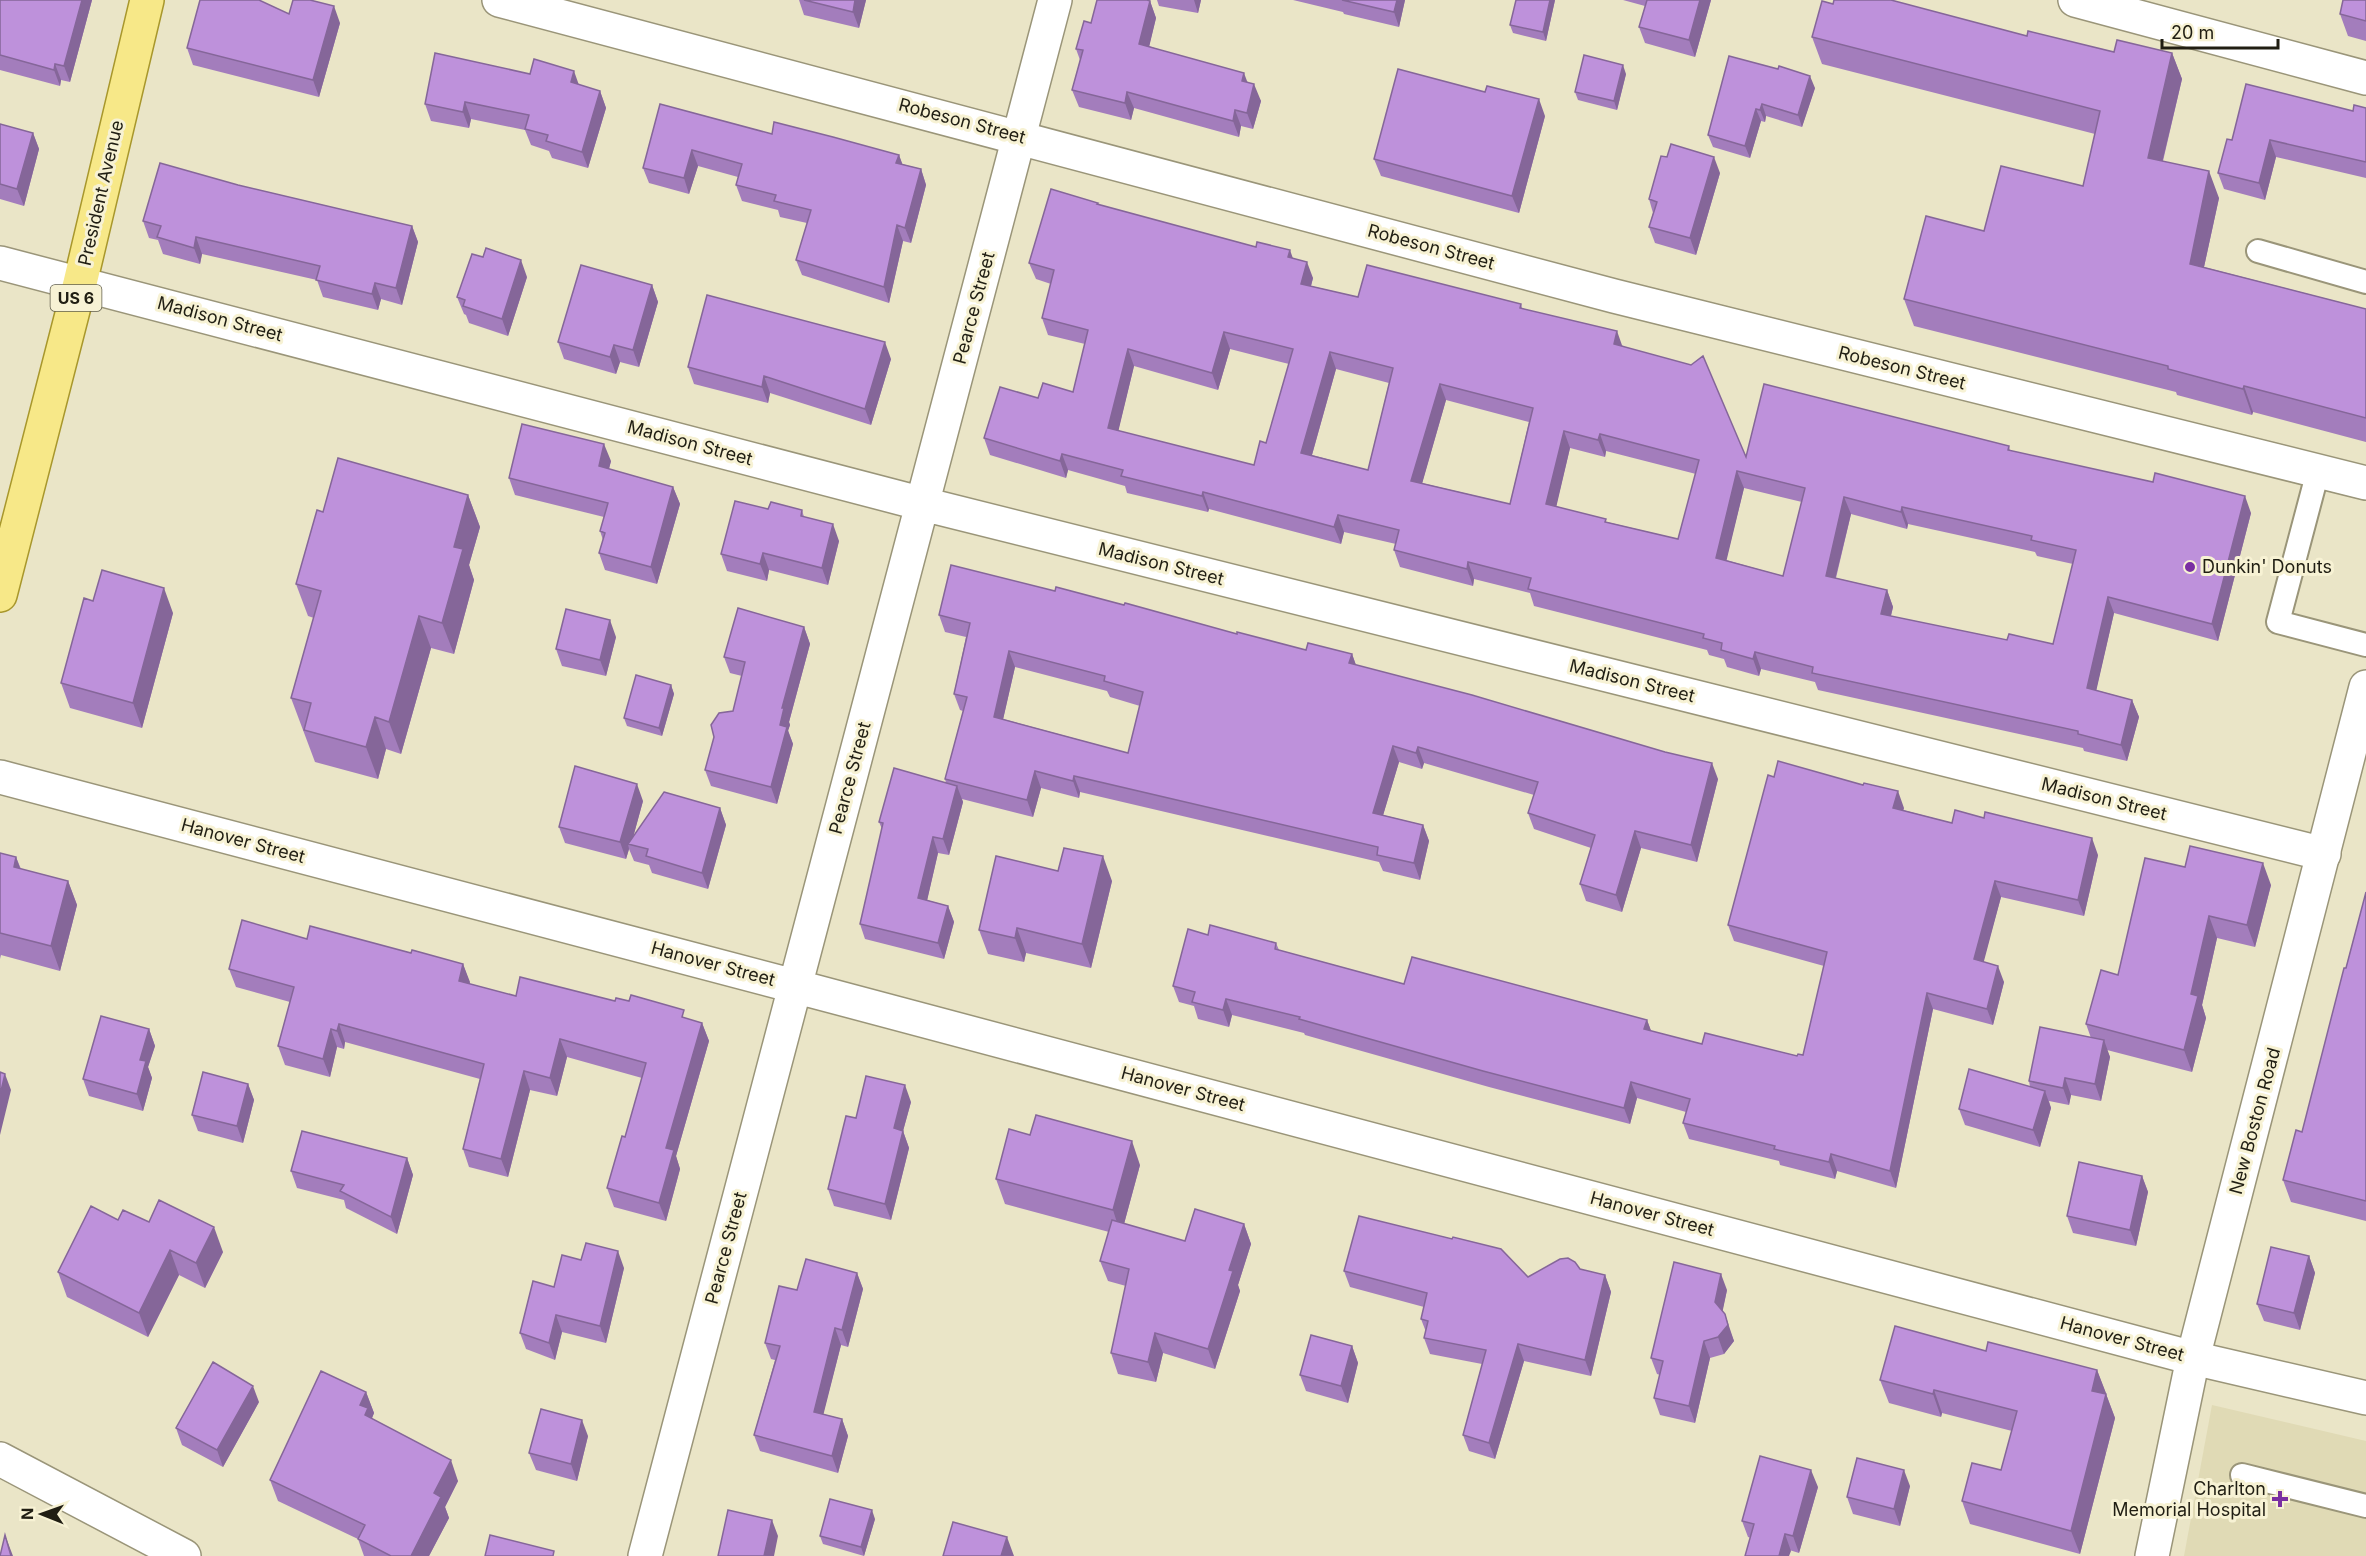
<svg xmlns="http://www.w3.org/2000/svg" width="2366" height="1556" viewBox="0 0 2366 1556" font-family="Inter,sans-serif">
<style>
.built{fill:#e0dab5}
.lines{fill:none;stroke-linecap:round;stroke-linejoin:round}
.lane-casing{stroke:#9a9579;stroke-width:26}
.street-casing{stroke:#9a9579;stroke-width:36}
.secondary-casing{stroke:#9a9579;stroke-width:36}
.primary-casing{stroke:#a8972c;stroke-width:36}
.lane{stroke:#fff;stroke-width:22}
.street{stroke:#fff;stroke-width:33}
.secondary{stroke:#fff;stroke-width:33}
.primary{stroke:#f7e888;stroke-width:33}
.wall{fill:#a37dbc;fill-rule:evenodd}
.shaded-wall{fill:#856699}
.building{fill:#be91db;stroke:#856699;stroke-width:1.5;fill-rule:evenodd}
.poi-dot{fill:#7a2fa2;stroke:#f7f2d4;stroke-width:2}
.labels{text-anchor:middle;stroke-width:6;stroke-linejoin:round;paint-order:stroke}
.shield{fill:#f7f2d4;stroke:#605e4d;stroke-width:1.5}
.shield-label{font-size:16px;font-weight:bold;fill:#201e13}
.street-label{font-size:18px;fill:#201e13;stroke:#f7f2d4}
.poi-label{font-size:18px;fill:#201e13;stroke:#f7f2d4;text-anchor:start}
</style>
<rect width="100%" height="100%" fill="#eae5c7"/>
<path class="built" d="M2212 1405 2366 1441V1556H2184Z"/>
<g class="lines">
<g class="lane-casing">
<path id="lane" d="M2258 251 2366 282
M2318 471 2278 622 2366 645
M2242 1475 2366 1506"/>
</g>
<g class="street-casing">
<path id="street" d="M2075 0 2366 78
M0 263 923 504 2324 854
M0 777 794 986 2193 1358 2366 1398
M645 1556 1055 0"/>
</g>
<g class="secondary-casing">
<path id="secondary" d="M499 0 1614 296 2366 483
M0 1459 184 1556
M2152 1556 2193 1358 2366 687"/>
</g>
<g class="primary-casing">
<path id="primary" d="M0 595 80 283 147 0"/>
</g>
<use href="#lane" class="lane"/>
<use href="#street" class="street"/>
<use href="#secondary" class="secondary"/>
<use href="#primary" class="primary"/>
</g>
<path class="wall" d="M0 0H92L70 82 61 80 60 86 0 70Z
M799 0H866L859 28 804 15Z
M1157 0H1201L1198 13 1159 6Z
M1293 0H1405L1399 27 1344 14 1343 12Z
M1555 0 1546 41 1513 33 1510 25Z
M1623 0H1711L1695 57 1645 43 1639 27 1645 6Z
M2366 0V41L2348 36 2340 14Z
M1150 1 1156 18 1149 46 1248 82 1261 101 1253 129 1241 126 1239 137 1134 108 1131 120 1079 107 1072 90 1080 60 1076 49 1091 23Z
M1833 4 2027 36 2114 52 2172 53 2182 79 2163 161 2219 198 2204 267 2366 309V442L2253 412 2252 415 2177 395 2176 392 1914 326 1904 299 1984 231 2083 186 2095 134 1822 64 1812 37Z
M289 14 340 23 319 97 193 65 187 48Z
M1729 56 1815 88 1802 127 1766 116 1765 122 1761 121 1750 158 1713 147 1708 135Z
M530 74 579 85 600 91 606 108 588 168 552 158 549 151 531 145 525 130 471 119 469 128 431 121 425 104Z
M1626 74 1617 110 1578 100 1575 92Z
M660 104 772 134 899 155 902 164 921 169 926 185 911 243 903 241 889 303 802 275 796 260 807 223 780 217 778 210 742 201 736 185 738 177 698 166 689 194 649 183 643 168Z
M2366 108V178L2276 157 2265 200 2224 189 2218 173 2232 140Z
M1545 116 1519 213 1381 176 1374 159Z
M0 124 33 133 39 149 24 206 0 199Z
M1720 173 1696 255 1655 243 1649 227 1653 213 1649 199Z
M238 185 412 226 418 242 402 305 381 299 378 310 323 297 317 280 202 254 200 264 163 254 158 240 149 238 143 221Z
M1098 205 1292 258 1313 278 1311 286 1358 297 1521 304 1522 308 1623 346 1746 457 2009 446 2010 451 2251 513 2218 641 2114 613 2096 690 2132 700 2139 717 2127 761 2084 751 2083 748 1818 690 1815 682 1761 669 1759 676 1727 667 1724 659 1709 655 1707 650 1534 606 1530 593 1474 579 1473 586 1400 567 1394 550 1396 544 1344 532 1341 544 1209 509 1208 512 1127 493 1125 486 1068 470 1066 478 990 455 984 438 1038 398 1073 392 1085 344 1048 335 1042 318 1051 284 1036 279 1029 263ZM1230 349 1289 364 1266 443 1254 465 1118 431 1134 366 1218 390ZM1336 369 1389 383 1368 470 1312 455ZM1446 400 1529 422 1510 504 1422 483ZM1570 448 1605 457 1606 451 1696 474 1678 539 1607 522 1556 506ZM1744 488 1802 502 1783 576 1726 560ZM1851 514 1907 529 1908 524 2035 552 2037 556 2073 564 2053 644 2007 640 1891 616 1893 607 1887 590 1836 578Z
M527 277 508 336 469 323 466 315 464 314 457 297Z
M652 285 658 302 639 367 620 362 616 374 564 359 558 342Z
M891 359 871 425 770 393 768 403 694 384 688 367Z
M611 461 609 469 673 487 680 504 657 584 605 570 599 553 603 540 600 531 604 517 515 495 509 478Z
M468 495 480 527 469 565 474 580 454 654 431 648 401 754 386 749 378 779 315 762 291 698 314 618 308 616 296 584 323 512Z
M768 509 802 510 804 517 839 541 828 585 769 570 767 581 727 571 721 554Z
M1055 591 1237 634 1306 650 1352 654 1356 665 1718 779 1697 862 1641 848 1622 912 1586 901 1580 884 1591 848 1534 829 1528 813 1534 795 1424 763 1422 769 1399 762 1383 815 1423 825 1429 841 1420 880 1383 871 1379 862 1080 792 1079 798 1041 788 1033 817 962 799 963 802 949 855 938 853 927 900 948 906 954 922 944 959 865 939 860 924 882 829 879 822 946 783 945 779 963 711 960 710 954 694 966 637 945 632 939 615ZM1015 667 1107 691 1110 697 1140 706 1128 753 1003 719Z
M93 601 173 613 142 728 70 708 61 683Z
M804 627 810 644 789 722 790 725 788 730 793 744 777 804 711 786 705 770 733 711 742 676 730 673 724 657Z
M616 637 606 676 562 666 556 649Z
M671 685 674 694 662 736 627 726 624 718Z
M643 801 633 837 720 808 726 825 708 889 652 873 649 865 634 861 629 849 626 859 565 843 559 827Z
M1904 808 1903 810 1952 823 2098 855 2084 916 2001 897 1983 962 2004 982 1993 1025 1933 1009 1896 1188 1837 1171 1835 1179 1780 1165 1779 1161 1689 1139 1683 1123 1686 1112 1637 1098 1630 1124 1489 1087 1305 1035 1304 1033 1232 1015 1229 1027 1198 1019 1194 1006 1179 1002 1173 986 1208 935 1276 943 1279 950 1404 984 1647 1020 1651 1031 1702 1044 1797 1056 1803 1055 1824 966 1734 941 1728 925Z
M0 853 16 857 21 869 68 881 77 905 60 971 1 955 0 959Z
M2185 867 2271 885 2255 947 2217 938 2202 1005 2206 1018 2192 1072 2107 1050 2110 1057 2101 1101 2071 1095 2069 1105 2049 1101 2051 1108 2040 1147 1965 1125 1959 1109 2030 1087 2029 1081 2091 1038 2086 1024Z
M1058 871 1112 881 1091 968 1026 953 1024 962 988 954 979 930Z
M2366 892V1221L2291 1202 2283 1180 2302 1132Z
M307 939 411 953 463 964 470 984 516 996 615 1001 702 1023 709 1041 676 1156 680 1169 666 1221 614 1207 607 1188 625 1137 642 1078 567 1057 557 1096 530 1090 508 1177 469 1167 463 1149 480 1079 345 1042 344 1049 337 1047 330 1077 285 1065 278 1046 290 1002 236 987 229 969Z
M149 1029 155 1046 148 1067 152 1078 143 1111 89 1096 83 1079Z
M248 1084 254 1100 243 1143 198 1131 192 1115Z
M911 1102 903 1131 909 1148 891 1220 834 1206 828 1189 856 1118Z
M407 1158 413 1175 397 1234 346 1208 344 1200 297 1188 291 1171Z
M1140 1165 1124 1224 1185 1241 1244 1224 1251 1244 1238 1285 1240 1291 1215 1369 1163 1353 1156 1382 1118 1374 1111 1353 1126 1286 1108 1281 1100 1261 1109 1232 1005 1204 996 1179Z
M2142 1176 2148 1192 2136 1246 2073 1233 2067 1216Z
M118 1220 149 1222 223 1252 205 1288 179 1275 148 1337 67 1297 58 1272Z
M2309 1256 2315 1273 2300 1330 2264 1321 2257 1304Z
M581 1260 624 1268 606 1343 562 1332 555 1360 526 1349 520 1333Z
M1580 1269 1605 1275 1611 1292 1591 1376 1524 1361 1495 1459 1469 1451 1463 1435 1482 1364 1430 1354 1424 1338 1426 1332 1421 1319 1424 1307 1350 1287 1344 1271 1528 1277Z
M857 1273 863 1289 848 1347 841 1345 823 1414 842 1419 848 1436 838 1473 760 1451 754 1435 775 1360 771 1359 765 1343 797 1290Z
M1727 1290 1722 1312 1734 1341 1724 1354 1710 1358 1695 1423 1660 1415 1654 1398 1660 1375 1657 1374 1651 1358Z
M1352 1346 1358 1363 1348 1403 1306 1391 1300 1375Z
M1986 1351 2097 1370 2115 1418 2080 1554 1970 1524 1962 1501 2001 1470 2012 1431 1942 1413 1941 1417 1889 1403 1880 1380Z
M366 1392 374 1413 372 1418 458 1481 445 1507 449 1518 429 1556H364L358 1539 278 1501 270 1480Z
M259 1402 223 1467 182 1445 176 1428Z
M588 1436 577 1481 536 1470 529 1453Z
M1910 1486 1900 1526 1853 1514 1847 1497Z
M1818 1487 1799 1553 1748 1537 1742 1521Z
M875 1519 864 1556 823 1544 820 1536Z"/>
<path class="shaded-wall" d="M82 0H92L70 82 64 66Z
M855 0H866L859 28 853 12Z
M1194 0H1201L1198 13Z
M1397 0H1405L1399 27 1394 12Z
M1550 0H1555L1546 41 1543 32Z
M1700 0H1711L1695 57 1689 40Z
M1150 1 1156 18 1146 60 1139 44Z
M334 6 340 23 319 97 313 80Z
M2172 53 2182 79 2157 184 2148 158Z
M55 64 61 80 60 86 54 70Z
M1623 65 1626 74 1617 110 1614 101Z
M574 71 580 88 571 82Z
M1244 73 1250 89 1242 81Z
M1810 76 1815 88 1802 127 1798 115Z
M1254 84 1261 101 1253 129 1247 113Z
M600 91 606 108 588 168 582 152Z
M1127 92 1134 108 1131 120 1125 103Z
M1539 99 1545 116 1519 213 1512 196Z
M465 102 471 119 469 128 463 112Z
M1762 104 1766 116 1765 122 1760 110Z
M1756 109 1761 121 1750 158 1745 146Z
M1235 110 1241 126 1239 137 1233 121Z
M33 133 39 149 24 206 17 189Z
M2270 140 2276 157 2265 200 2259 183Z
M692 150 698 166 689 194 684 178Z
M899 155 905 171 896 163Z
M1714 157 1720 173 1696 255 1690 238Z
M921 169 926 185 911 243 905 228Z
M2209 171 2219 198 2199 290 2190 264Z
M897 225 903 241 889 303 884 287Z
M412 226 418 242 402 305 396 288Z
M196 237 202 254 200 264 194 248Z
M1290 250 1296 267 1288 257Z
M521 260 527 277 508 336 502 319Z
M1307 262 1313 278 1307 301 1301 284Z
M375 283 381 299 378 310 372 294Z
M652 285 658 302 639 367 633 350Z
M1617 331 1623 348 1614 344Z
M1224 332 1230 349 1218 390 1212 373Z
M885 342 891 359 871 425 865 409Z
M614 345 620 362 616 374 610 357Z
M1128 349 1134 366 1115 445 1108 428Z
M1330 352 1336 369 1308 469 1301 453Z
M764 376 770 393 768 403 762 387Z
M1440 384 1446 400 1418 498 1411 481Z
M2244 386 2253 412 2252 415 2243 389Z
M1564 431 1570 448 1553 521 1546 504Z
M1600 434 1606 451 1605 457 1598 440Z
M604 444 611 461 605 483 599 466Z
M1062 454 1068 470 1066 478 1060 461Z
M1737 471 1744 488 1723 575 1716 558Z
M673 487 680 504 657 584 651 567Z
M1203 492 1209 509 1208 512 1202 496Z
M468 495 480 527 469 565 474 580 454 654 442 623 454 547Z
M2245 496 2251 513 2218 641 2212 624Z
M1844 497 1851 514 1832 592 1826 576Z
M1902 507 1908 524 1907 529 1901 512Z
M1338 515 1344 532 1341 544 1334 527Z
M833 524 839 541 828 585 822 568Z
M763 553 769 570 767 581 760 564Z
M1468 562 1474 579 1473 586 1467 569Z
M164 588 173 613 142 728 133 703Z
M1887 590 1893 607 1887 631 1881 614Z
M2108 597 2114 613 2093 705 2087 688Z
M419 616 431 648 401 754 389 722Z
M610 620 616 637 606 676 600 660Z
M804 627 810 644 789 722 790 725 788 731 793 744 777 804 771 787 782 708Z
M1009 651 1015 667 1000 733 994 717Z
M1755 652 1761 669 1759 676 1753 659Z
M1352 654 1358 671 1349 663Z
M671 685 674 694 662 736 659 728Z
M2132 700 2139 717 2127 761 2121 745Z
M375 717 386 749 378 779 366 747Z
M1393 746 1399 762 1379 829 1373 813Z
M1418 747 1424 763 1422 769 1416 753Z
M1712 763 1718 779 1697 862 1691 845Z
M1035 771 1041 788 1033 817 1027 800Z
M1074 776 1080 792 1079 798 1073 781Z
M637 784 643 801 631 845 628 844 629 849 626 859 620 842Z
M957 786 963 802 949 855 943 839Z
M1898 791 1904 808 1899 824 1893 808Z
M720 808 726 825 708 889 702 873Z
M1423 825 1429 841 1420 880 1414 863Z
M1635 831 1641 848 1622 912 1616 895Z
M933 837 938 853 924 914 918 898Z
M2092 838 2098 855 2084 916 2078 900Z
M1103 856 1112 881 1091 968 1082 944Z
M16 857 25 882 14 867Z
M2263 863 2271 885 2255 947 2247 925Z
M68 881 77 905 60 971 51 946Z
M1995 881 2001 897 1980 976 1974 959Z
M948 906 954 922 944 959 938 943Z
M2209 916 2217 938 2202 1005 2206 1018 2192 1072 2184 1050 2191 994Z
M1017 928 1026 953 1024 962 1015 938Z
M463 964 470 982 465 999 459 981Z
M1998 966 2004 982 1993 1025 1987 1009Z
M1927 993 1933 1009 1896 1188 1890 1171Z
M1226 999 1232 1015 1229 1027 1223 1010Z
M1647 1020 1653 1036 1644 1029Z
M702 1023 709 1041 676 1156 680 1169 666 1221 659 1203 666 1148Z
M339 1024 345 1042 344 1049 337 1031Z
M149 1029 155 1046 148 1067 152 1078 143 1111 137 1094 140 1060Z
M331 1029 337 1047 330 1077 323 1059Z
M560 1039 567 1057 557 1096 550 1078Z
M2104 1040 2110 1057 2101 1101 2095 1084Z
M524 1071 530 1090 508 1177 501 1159Z
M5 1074 11 1090 0 1135V1095Z
M2065 1078 2071 1095 2069 1105 2063 1088Z
M1631 1082 1637 1098 1630 1124 1624 1108Z
M248 1084 254 1100 243 1143 237 1126Z
M905 1085 911 1102 903 1131 909 1148 891 1220 885 1204 894 1128Z
M2045 1091 2051 1108 2040 1147 2033 1130Z
M1132 1141 1140 1165 1121 1235 1113 1210Z
M1831 1154 1837 1171 1835 1179 1829 1162Z
M407 1158 413 1175 397 1234 391 1217Z
M2142 1176 2148 1192 2136 1246 2130 1230Z
M1244 1224 1251 1244 1238 1285 1240 1291 1215 1369 1208 1349 1229 1270Z
M214 1227 223 1252 205 1288 196 1263Z
M170 1250 179 1275 148 1337 139 1313Z
M618 1251 624 1268 606 1343 600 1326Z
M2309 1256 2315 1273 2300 1330 2294 1313Z
M857 1273 863 1289 848 1347 842 1330Z
M1721 1274 1727 1290 1721 1319 1715 1302Z
M1605 1275 1611 1292 1591 1376 1585 1360Z
M1725 1314 1734 1341 1724 1354 1718 1337Z
M556 1315 562 1332 555 1360 549 1343Z
M835 1328 841 1345 820 1428 814 1412Z
M1155 1333 1163 1353 1156 1382 1148 1362Z
M1704 1341 1710 1358 1695 1423 1689 1406Z
M1518 1344 1524 1361 1495 1459 1489 1443Z
M1352 1346 1358 1363 1348 1403 1341 1386Z
M2097 1370 2106 1393 2101 1414 2092 1391Z
M253 1386 259 1402 223 1467 217 1450Z
M1934 1390 1942 1413 1941 1417 1933 1394Z
M366 1392 374 1413 372 1418 373 1436 360 1405Z
M2106 1394 2115 1418 2080 1554 2071 1531Z
M842 1419 848 1436 838 1473 832 1456Z
M582 1420 588 1436 577 1481 571 1464Z
M451 1460 458 1481 445 1507 449 1518 429 1556H411L434 1493Z
M1811 1470 1818 1487 1799 1553 1793 1536Z
M1904 1470 1910 1486 1900 1526 1894 1509Z
M872 1510 875 1519 864 1556 861 1547Z
M772 1520 778 1536 774 1556H764Z
M1785 1534 1791 1551 1789 1556H1779Z
M5 1535 13 1556H11Z
M1007 1537 1014 1556H1001Z"/>
<path class="building" d="M0 0H82L64 66 55 64 54 70 0 55Z
M200 0H259L289 14 293 0H310L334 6 313 80 187 48Z
M804 0H855L853 12Z
M1097 0H1147L1150 1 1139 44 1244 73 1242 81 1254 84 1247 113 1235 110 1233 121 1127 92 1125 103 1072 90 1083 50 1076 49 1084 21 1091 23Z
M1342 0H1397L1394 12Z
M1516 0H1550L1543 32 1510 25Z
M1647 0H1700L1689 40 1639 27Z
M1834 0H1891L2027 36 2028 31 2114 52 2117 40 2172 53 2148 158 2209 171 2190 264 2366 309V418L2244 386 2243 389 2168 369V366L1904 299 1926 216 1984 231 2001 166 2083 186 2100 111 1812 37 1822 1 1833 4Z
M2343 0H2366V21L2340 14Z
M435 53 530 74 534 59 574 71 571 82 600 91 582 152 546 141 548 135 525 129 529 115 465 102 463 112 425 104Z
M1584 55 1623 65 1614 101 1575 92Z
M1729 56 1778 69 1779 66 1810 76 1798 115 1762 104 1760 110 1756 109 1745 146 1708 135Z
M1398 69 1485 92 1487 86 1539 99 1512 196 1374 159Z
M2246 84 2353 111 2354 105 2366 108V162L2270 140 2259 183 2218 173 2227 139 2232 140Z
M660 104 772 134 774 122 833 137 899 155 896 163 921 169 905 228 897 225 884 287 796 260 811 210 774 201 776 195 736 185 742 164 692 150 684 178 643 168Z
M0 124 33 133 17 189 0 184Z
M1671 144 1714 157 1690 238 1649 227 1657 202 1649 199 1661 156 1667 157Z
M160 163 238 185 412 226 396 288 375 283 372 294 316 280 320 266 196 237 194 248 157 237 161 226 143 221Z
M1051 189 1098 203 1097 204 1256 247 1257 242 1290 250 1288 257 1307 262 1301 284 1358 297 1367 265 1521 304 1520 308 1617 331 1614 344 1691 365 1703 356 1746 457 1764 384 2009 446 2008 450 2153 482 2155 473 2245 496 2212 624 2108 597 2087 688 2132 700 2121 745 2078 734V731L1812 673 1813 667 1755 652 1753 659 1721 650 1722 643 1703 638 1704 634 1528 589 1531 578 1468 562 1467 569 1394 550 1399 530 1338 515 1334 527 1203 492 1202 496 1121 476 1123 470 1062 454 1060 461 984 438 1000 387 1038 398 1043 383 1073 392 1088 330 1042 318 1054 270 1029 263ZM1224 332 1293 349 1266 443 1260 441 1254 465 1108 428 1128 349 1212 373ZM1330 352 1393 368 1368 470 1301 453ZM1440 384 1533 408 1510 504 1411 481ZM1564 431 1598 440 1600 434 1699 460 1678 539 1605 522 1606 519 1546 504ZM1737 471 1805 488 1783 576 1716 558ZM1844 497 1901 512 1902 507 2032 536 2031 540 2076 550 2053 644 2009 634 2007 640 1881 614 1887 590 1826 576Z
M486 248 521 260 502 319 463 306 465 300 457 297 472 254 483 257Z
M581 265 652 285 633 350 614 345 610 357 558 342Z
M707 295 885 342 865 409 764 376 762 387 688 367Z
M522 424 604 444 599 466 673 487 651 567 599 553 605 533 600 531 608 503 509 478Z
M338 458 468 495 454 547 463 549 442 623 419 616 389 722 375 717 366 747 304 730 311 703 291 698 321 591 296 584 317 510 323 512Z
M735 501 768 509 771 502 802 510 801 516 833 524 822 568 763 553 760 564 721 554Z
M951 565 1055 591 1056 587 1124 605 1125 603 1237 634V632L1306 650 1308 643 1352 654 1349 663 1472 695 1665 752 1712 763 1691 845 1635 831 1616 895 1580 884 1595 835 1528 813 1538 782 1418 747 1416 753 1393 746 1373 813 1423 825 1414 863 1377 855 1378 847 1074 776 1073 781 1035 771 1027 800 945 779 967 697 954 694 970 623 939 615ZM1009 651 1105 676 1104 681 1143 692 1128 753 994 717Z
M102 570 164 588 133 703 61 683 84 598 93 601Z
M738 608 804 627 782 708H784L780 725 787 727 771 787 705 770 714 737 711 725 719 713 733 711 745 662 724 657Z
M566 609 610 620 600 660 556 649Z
M636 675 671 685 659 728 624 718Z
M1778 761 1863 785 1864 783 1898 791 1893 808 1952 823 1955 810 1984 818 1985 812 2092 838 2078 900 1995 881 1974 959 1998 966 1987 1009 1927 993 1890 1171 1831 1154 1829 1162 1774 1149 1775 1146 1683 1123 1690 1099 1631 1082 1624 1108 1483 1071 1299 1019 1300 1017 1226 999 1223 1010 1192 1002 1195 992 1173 986 1188 929 1208 935 1210 925 1276 943 1275 949 1404 984 1412 957 1647 1020 1644 1029 1702 1044 1705 1033 1797 1056 1798 1054 1803 1055 1827 952 1728 925 1768 775 1774 777Z
M575 766 637 784 620 842 559 827Z
M894 768 957 786 943 839 933 837 918 898 948 906 938 943 860 924 883 823 879 822Z
M664 792 720 808 702 873 646 856 648 849 628 844Z
M2190 846 2263 863 2247 925 2209 916 2191 994 2198 996 2184 1050 2086 1024 2101 970 2118 975 2145 858 2185 867Z
M1064 848 1103 856 1082 944 1017 928 1015 938 979 930 996 856 1058 871Z
M0 853 16 857 14 867 68 881 51 946 0 933Z
M2366 892V1201L2283 1180 2296 1130 2302 1132 2344 968H2346Z
M242 920 307 939 310 926 411 953 412 950 463 964 459 981 516 996 520 977 615 1001 616 998 629 1001 631 995 684 1010 682 1017 702 1023 666 1148 674 1150 659 1203 607 1188 622 1136 625 1137 646 1063 560 1039 550 1078 524 1071 501 1159 463 1149 484 1064 339 1024 337 1031 331 1029 323 1059 278 1046 294 987 229 969Z
M101 1016 149 1029 140 1060 146 1061 137 1094 83 1079Z
M2040 1027 2104 1040 2095 1084 2065 1078 2063 1088 2029 1081Z
M1969 1069 2045 1091 2033 1130 1959 1109Z
M0 1072 5 1074 0 1095Z
M203 1072 248 1084 237 1126 192 1115Z
M866 1076 905 1085 894 1128 903 1131 885 1204 828 1189 846 1116 856 1118Z
M1036 1115 1132 1141 1113 1210 996 1179 1009 1129 1030 1135Z
M302 1131 407 1158 391 1217 340 1191 344 1185 291 1171Z
M2079 1162 2142 1176 2130 1230 2067 1216Z
M159 1200 214 1227 196 1263 170 1250 139 1313 58 1272 91 1206 118 1220 123 1210 149 1222Z
M1195 1209 1244 1224 1229 1270 1233 1271 1208 1349 1155 1333 1148 1362 1111 1353 1129 1269 1100 1261 1112 1220 1185 1241Z
M1359 1216 1452 1239 1453 1237 1501 1249 1528 1277 1560 1259 1568 1258 1575 1262 1580 1269 1605 1275 1585 1360 1518 1344 1489 1443 1463 1435 1486 1350 1424 1338 1428 1321 1421 1319 1427 1293 1344 1271Z
M586 1243 618 1251 600 1326 556 1315 549 1343 520 1333 533 1281 554 1287 562 1255 581 1260Z
M2271 1247 2309 1256 2294 1313 2257 1304Z
M806 1259 857 1273 842 1330 835 1328 814 1412 842 1419 832 1456 754 1435 780 1346 765 1343 779 1286 797 1290Z
M1674 1262 1721 1274 1715 1302 1725 1314 1728 1325 1718 1337 1704 1341 1689 1406 1654 1398 1663 1361 1651 1358Z
M1895 1326 1986 1351 1988 1342 2097 1370 2092 1391 2106 1394 2071 1531 1962 1501 1972 1463 2001 1470 2017 1411 1934 1390 1933 1394 1880 1380Z
M1311 1335 1352 1346 1341 1386 1300 1375Z
M213 1362 253 1386 217 1450 176 1428Z
M321 1371 366 1392 360 1405 368 1408 365 1415 451 1460 434 1493 441 1497 411 1556H391L358 1539 365 1525 270 1480Z
M541 1409 582 1420 571 1464 529 1453Z
M1760 1456 1811 1470 1793 1536 1785 1534 1779 1556H1745L1754 1524 1742 1521Z
M1857 1458 1904 1470 1894 1509 1847 1497Z
M830 1499 872 1510 861 1547 820 1536Z
M728 1510 772 1520 764 1556H718Z
M953 1522 1007 1537 1001 1556H943Z
M5 1535 11 1556H0Z
M490 1535 554 1551 553 1556H485Z"/>
<g class="poi-dot">
<circle cx="2190" cy="567" r="6"/>
<path d="M2277 1490h6v6h6v6h-6v6h-6v-6h-6v-6h6z"/>
</g>
<g class="labels">
<rect class="shield" x="50.5" y="285" width="51" height="26" rx="4.5"/>
<g class="shield-label">
<text x="76" y="304">US 6</text>
</g>
<g class="street-label">
<text transform="translate(962 121) rotate(15)" y="6">Robeson Street</text>
<text transform="translate(101 193) rotate(-77)" y="6">President Avenue</text>
<text transform="translate(1431 247) rotate(15)" y="6">Robeson Street</text>
<text transform="translate(974 308) rotate(-75)" y="6">Pearce Street</text>
<text transform="translate(220 319) rotate(15)" y="6">Madison Street</text>
<text transform="translate(1902 368) rotate(14)" y="6">Robeson Street</text>
<text transform="translate(690 443) rotate(15)" y="6">Madison Street</text>
<text transform="translate(1161 564) rotate(14)" y="6">Madison Street</text>
<text transform="translate(1632 681) rotate(14)" y="6">Madison Street</text>
<text transform="translate(850 778) rotate(-75)" y="6">Pearce Street</text>
<text transform="translate(2104 799) rotate(14)" y="6">Madison Street</text>
<text transform="translate(243 841) rotate(15)" y="6">Hanover Street</text>
<text transform="translate(713 964) rotate(15)" y="6">Hanover Street</text>
<text transform="translate(1183 1089) rotate(15)" y="6">Hanover Street</text>
<text transform="translate(2255 1121) rotate(-75)" y="6">New Boston Road</text>
<text transform="translate(1652 1214) rotate(15)" y="6">Hanover Street</text>
<text transform="translate(726 1248) rotate(-75)" y="6">Pearce Street</text>
<text transform="translate(2122 1339) rotate(15)" y="6">Hanover Street</text>
</g>
<g class="poi-label">
<text x="2202" y="573">Dunkin' Donuts</text>
<text x="2266" y="1495" text-anchor="end">Charlton<tspan x="2266" dy="21">Memorial Hospital</tspan></text>
</g>
</g>
<g transform="translate(42 1514) rotate(271)" stroke="#f7f2d4" stroke-width="4.5" paint-order="stroke">
<path d="M0-4.5L10 22L0 15L-10 22Z" fill="#201e13"/>
<text y="-9" font-size="16" font-weight="bold" text-anchor="middle" fill="#201e13">N</text>
</g>
<path d="M2162 39v9h116v-9" fill="none" stroke="#201e13" stroke-width="3"/>
<text x="2171" y="39" font-size="18" fill="#201e13" stroke="#f7f2d4" stroke-width="4.5" paint-order="stroke">20 m</text>
</svg>
